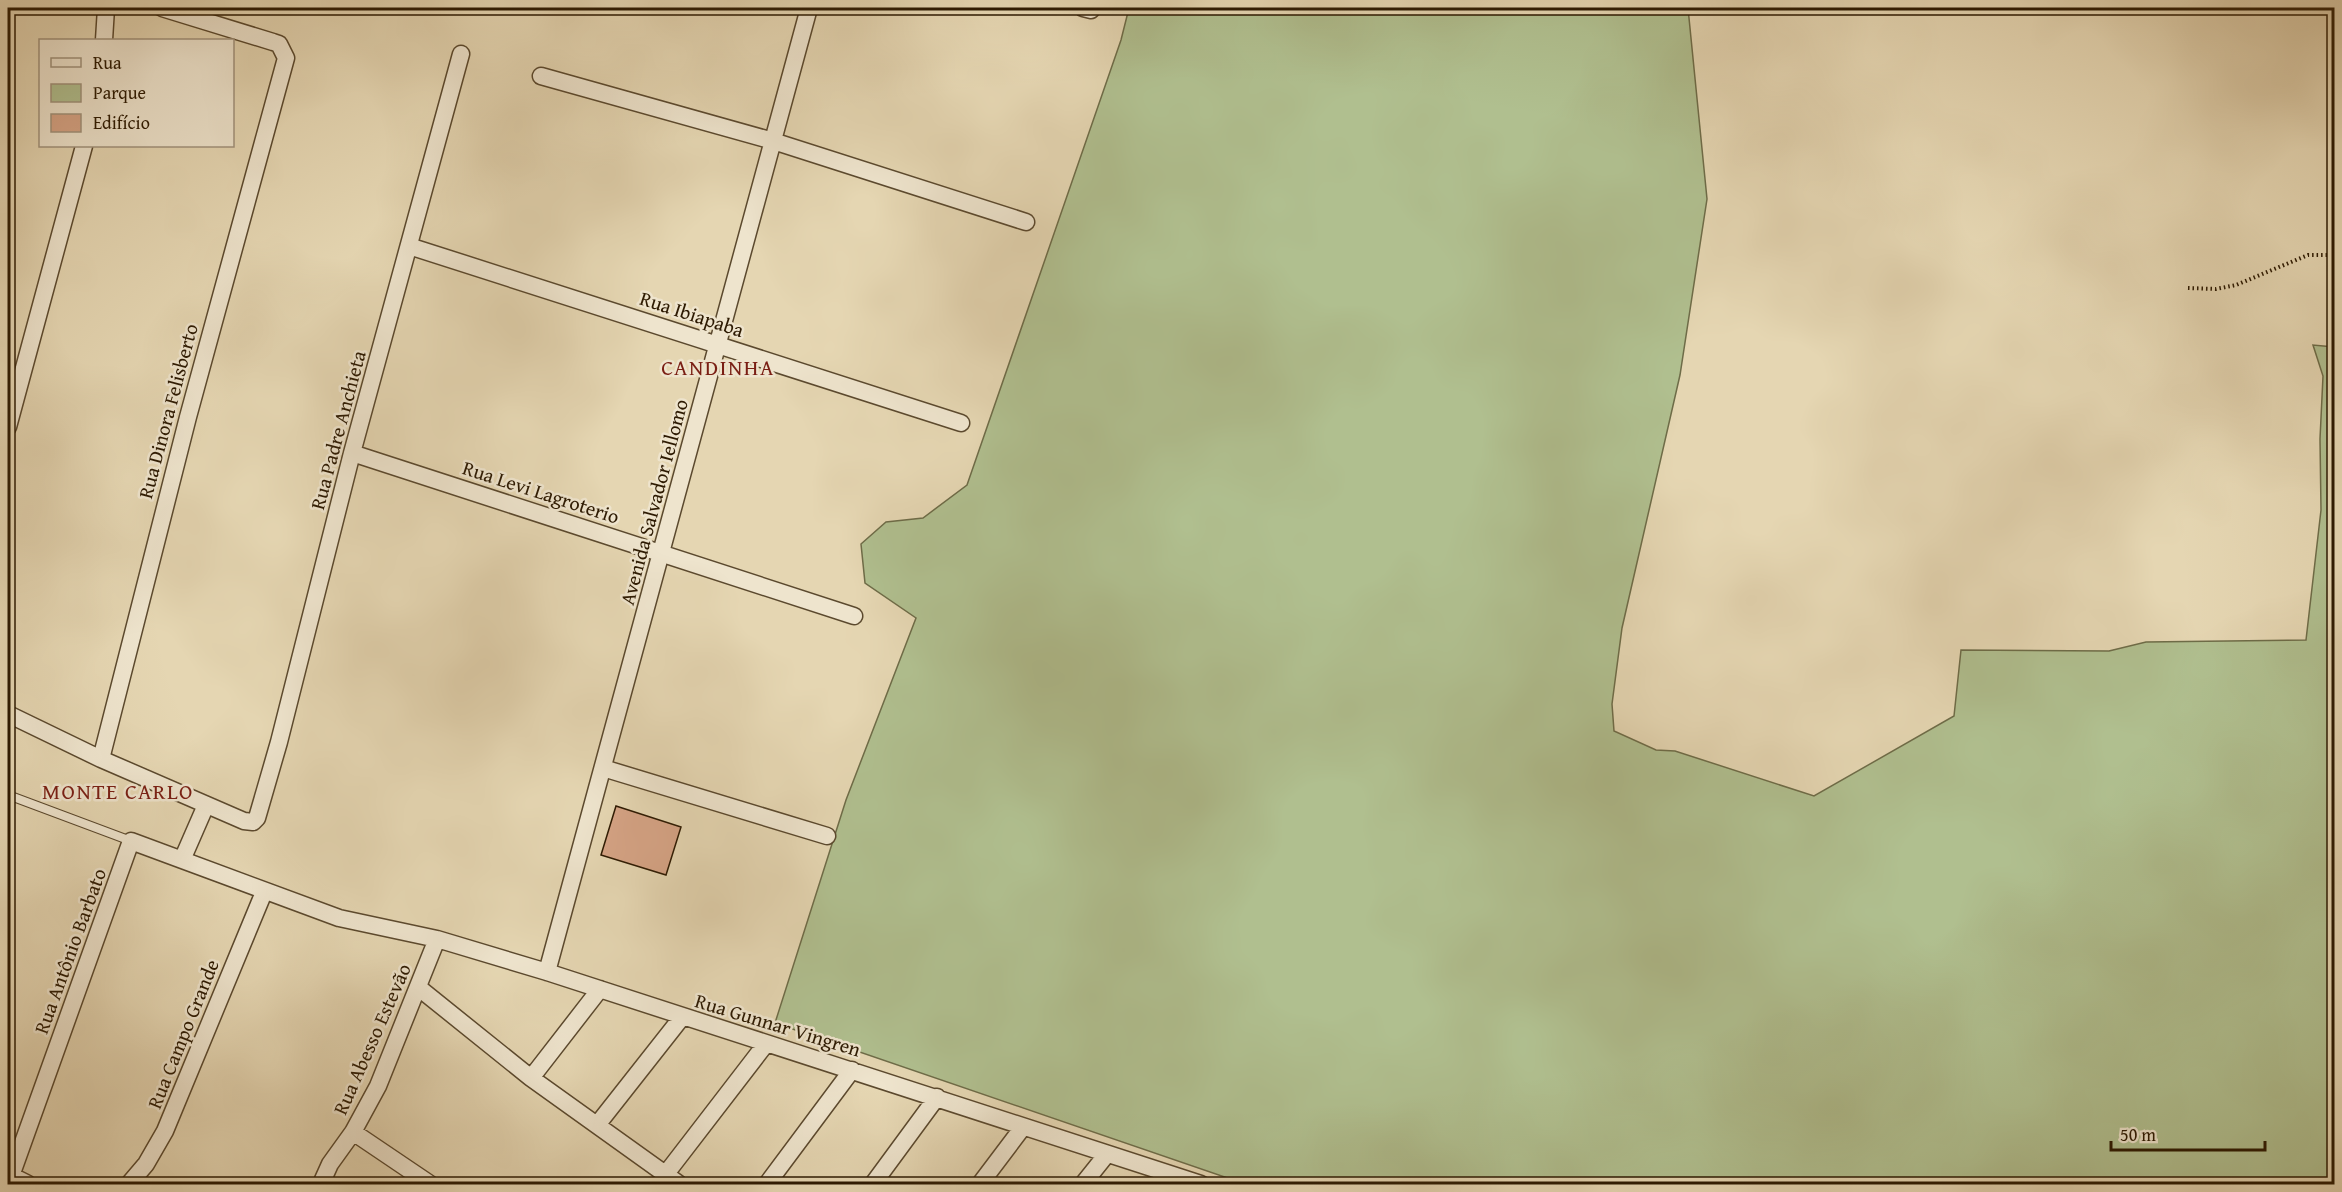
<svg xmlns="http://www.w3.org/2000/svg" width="2342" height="1192" viewBox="0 0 2342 1192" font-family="'Gentium Book Plus',serif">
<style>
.green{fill:#b0bf8f;stroke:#6e6c48;stroke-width:1.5}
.building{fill:#d6a486;stroke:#2d1a02;stroke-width:1.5}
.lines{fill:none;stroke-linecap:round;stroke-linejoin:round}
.lane-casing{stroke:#5b492e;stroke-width:10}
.street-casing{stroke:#5b492e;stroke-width:19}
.path{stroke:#2d1a02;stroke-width:4;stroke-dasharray:1.5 3;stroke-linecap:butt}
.lane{stroke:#eee4cd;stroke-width:8}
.street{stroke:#eee4cd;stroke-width:16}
.labels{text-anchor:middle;stroke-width:5;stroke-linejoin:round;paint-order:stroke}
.street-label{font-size:20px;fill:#2d1a02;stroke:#eee4cd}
.quarter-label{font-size:22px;letter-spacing:1.5px;fill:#7a1f14;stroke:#eee4cd}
</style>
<rect width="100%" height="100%" fill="#e5d6b2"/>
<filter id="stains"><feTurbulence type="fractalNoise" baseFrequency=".00333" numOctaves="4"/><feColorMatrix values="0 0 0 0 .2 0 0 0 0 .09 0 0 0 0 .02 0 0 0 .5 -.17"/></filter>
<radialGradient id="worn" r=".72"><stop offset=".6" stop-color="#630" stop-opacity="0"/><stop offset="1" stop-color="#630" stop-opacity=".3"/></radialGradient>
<path class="green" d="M1129 8H1688L1707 199 1680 375 1622 628 1612 704 1614 731 1656 750 1675 751 1814 796 1954 716 1961 650 2109 651 2146 642 2306 640 2321 510 2320 439 2323 376 2313 345 2334 347V1184H1245L775 1023 846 800 916 618 865 583 861 544 886 522 923 518 967 485 1121 40Z"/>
<path class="building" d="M616 806 681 827 666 875 601 855Z"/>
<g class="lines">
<g class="lane-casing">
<path id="lane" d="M8 795 131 841"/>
</g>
<g class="street-casing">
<path id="street" d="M1083 8 1091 10
M104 40 106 8
M541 76 773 141 1026 222
M409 246 961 423
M8 427 84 146
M352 453 854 616
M8 714 101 759 244 821 253 822 257 818 279 742 352 453 461 54
M101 759 188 417 286 58 279 44 273 42 162 8
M603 768 827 836
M182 860 206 805
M547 972 809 8
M419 988 531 1078 679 1184
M531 1078 600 989
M597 1125 682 1017
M353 1132 430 1184
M8 1174 28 1184
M665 1175 765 1045
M11 1176 131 841 339 918 437 939 547 972 1201 1184
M129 1184 146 1164 165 1131 264 892
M321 1184 330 1164 353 1132 378 1086 437 939
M767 1184 852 1070
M873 1184 937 1097
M980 1184 1023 1127
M1083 1184 1107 1154"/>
</g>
<path class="path" d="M2188 288 2216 289 2236 285 2308 255H2334"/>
<use href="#lane" class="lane"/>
<use href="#street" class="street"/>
</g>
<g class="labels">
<g class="street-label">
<text transform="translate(692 314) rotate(18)" y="7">Rua Ibiapaba</text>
<text transform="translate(168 411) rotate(-75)" y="7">Rua Dinora Felisberto</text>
<text transform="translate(338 430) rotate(-75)" y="7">Rua Padre Anchieta</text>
<text transform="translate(541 492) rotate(18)" y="7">Rua Levi Lagroterio</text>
<text transform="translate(654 502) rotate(-75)" y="7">Avenida Salvador Iellomo</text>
<text transform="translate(70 951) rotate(-70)" y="7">Rua Antônio Barbato</text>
<text transform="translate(778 1025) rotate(17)" y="7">Rua Gunnar Vingren</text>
<text transform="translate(183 1034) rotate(-68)" y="7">Rua Campo Grande</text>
<text transform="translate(372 1039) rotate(-66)" y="7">Rua Abesso Estevão</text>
</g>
<g class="quarter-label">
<text x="718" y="375">CANDINHA</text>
<text x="118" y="799">MONTE CARLO</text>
</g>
</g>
<rect width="2342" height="1192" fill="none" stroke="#e5d6b2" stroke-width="30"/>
<rect x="9" y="9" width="2324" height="1174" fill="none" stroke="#2d1a02" stroke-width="3"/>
<rect x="15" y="15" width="2312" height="1162" fill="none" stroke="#2d1a02" stroke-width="1.5"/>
<rect x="39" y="39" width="195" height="108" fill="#eee4cd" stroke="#a1937c" stroke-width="1.5"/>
<rect x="51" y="58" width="30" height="9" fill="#eee4cd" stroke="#a1937c" stroke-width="1.5"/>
<text x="93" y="69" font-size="18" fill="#2d1a02">Rua</text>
<rect x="51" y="84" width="30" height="18" fill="#b0bf8f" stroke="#a1937c" stroke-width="1.5"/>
<text x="93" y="99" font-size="18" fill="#2d1a02">Parque</text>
<rect x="51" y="114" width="30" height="18" fill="#d6a486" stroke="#a1937c" stroke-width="1.5"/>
<text x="93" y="129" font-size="18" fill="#2d1a02">Edifício</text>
<path d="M2111 1141v9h154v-9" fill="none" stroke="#2d1a02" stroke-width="3"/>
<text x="2120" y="1141" font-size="18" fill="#2d1a02" stroke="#eee4cd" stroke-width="4.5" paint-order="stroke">50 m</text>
<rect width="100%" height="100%" filter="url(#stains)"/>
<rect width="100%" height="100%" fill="url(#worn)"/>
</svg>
